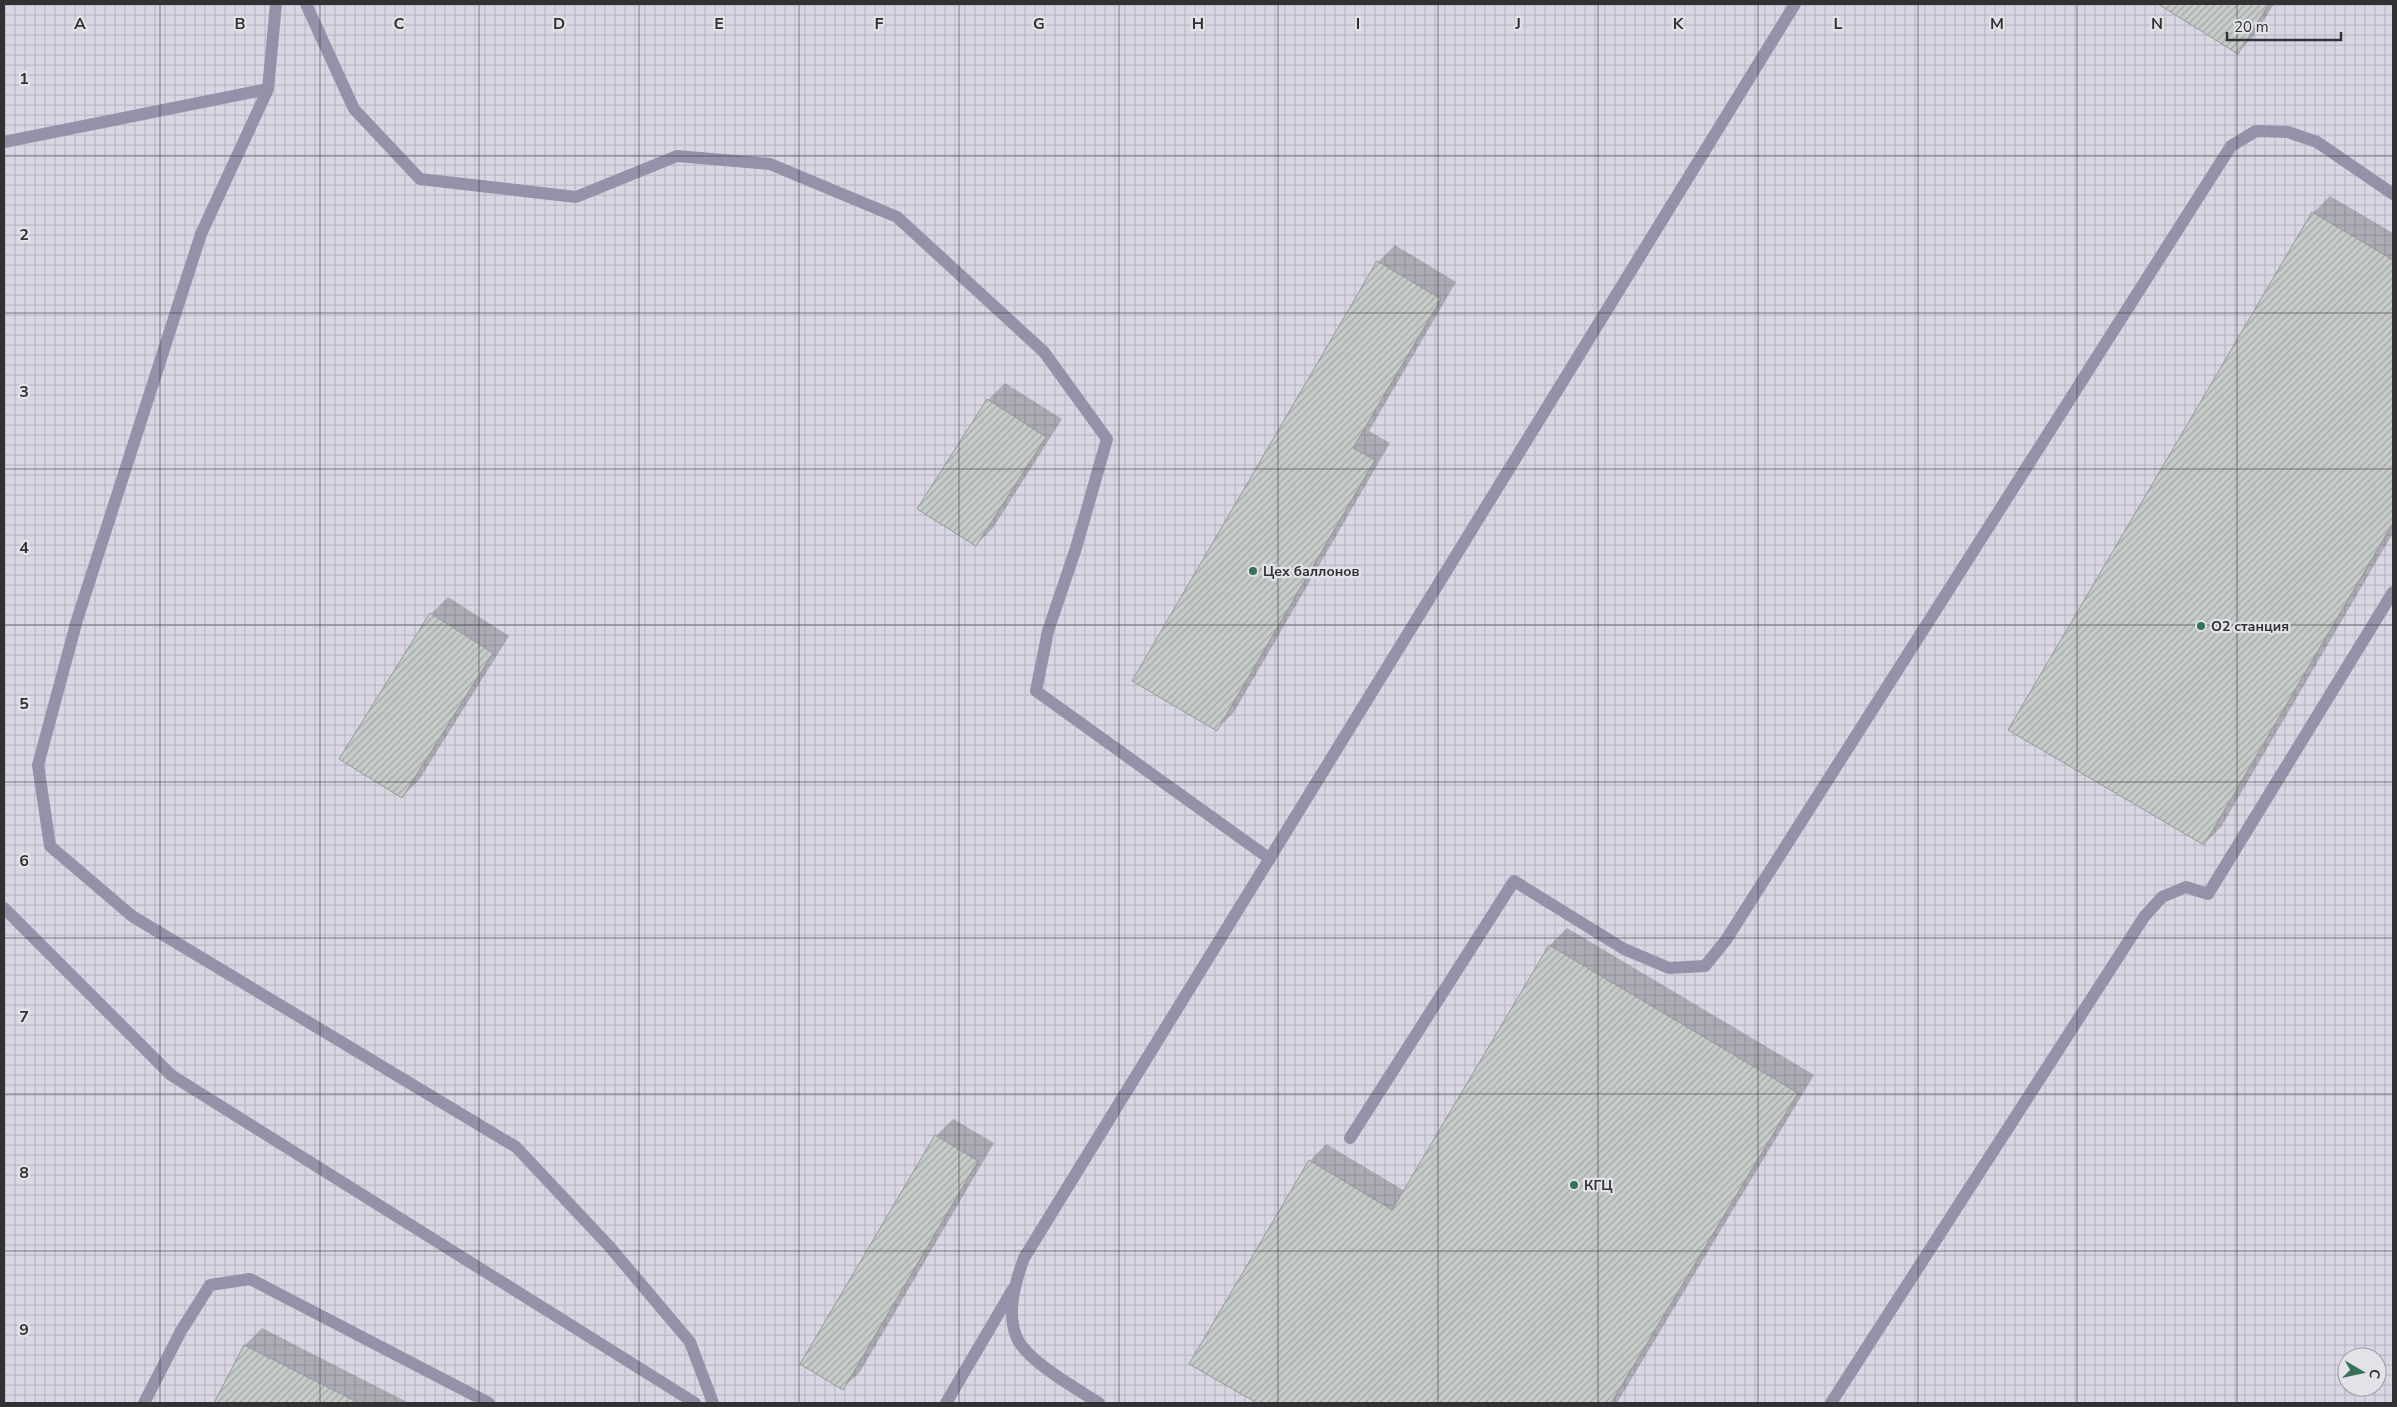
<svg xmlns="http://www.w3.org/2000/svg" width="2397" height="1407" viewBox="0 0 2397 1407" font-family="'Nunito Sans',sans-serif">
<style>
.industrial{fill:url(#industrial-grid);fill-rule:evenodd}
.shadow{fill:#0003}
.building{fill:url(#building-hatch);stroke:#949a97}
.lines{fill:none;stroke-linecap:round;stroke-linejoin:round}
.minor{stroke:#9591a8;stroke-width:12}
.grid{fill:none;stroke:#323234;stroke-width:1;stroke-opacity:0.55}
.poi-dot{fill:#36715b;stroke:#e3e2e8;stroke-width:2}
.labels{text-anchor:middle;stroke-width:4.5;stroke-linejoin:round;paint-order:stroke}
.poi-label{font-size:14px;font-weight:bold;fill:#323234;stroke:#e3e2e8;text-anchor:start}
.grid-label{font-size:16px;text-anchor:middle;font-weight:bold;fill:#323234;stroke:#e3e2e8;stroke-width:4.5;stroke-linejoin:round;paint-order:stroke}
</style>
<defs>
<pattern id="industrial-grid" width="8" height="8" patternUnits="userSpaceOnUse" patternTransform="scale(1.25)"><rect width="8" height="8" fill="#d9d7e4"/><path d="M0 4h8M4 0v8" fill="none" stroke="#bbb9c4"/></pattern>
<pattern id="building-hatch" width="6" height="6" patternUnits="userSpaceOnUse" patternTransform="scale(1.25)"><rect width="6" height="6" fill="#c6ccc9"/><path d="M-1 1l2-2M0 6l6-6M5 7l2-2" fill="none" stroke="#a1a6a4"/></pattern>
</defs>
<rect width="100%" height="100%" fill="#e3e2e8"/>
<path class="industrial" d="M4 4H2393V1403H4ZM2347 1357H2377V1387H2347Z"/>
<path class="shadow" d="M2161 4H2274L2254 36 2237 53Z
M2330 196 2393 233V533L2221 827 2204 844 2313 213Z
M1395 245 1456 282 1369 431 1390 443 1234 712 1217 729 1378 262Z
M1005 383 1062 419 993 528 976 545 988 400Z
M448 597 509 636 419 780 402 797 431 614Z
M1567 928 1814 1075 1617 1403H1259L1191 1363 1310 1161 1326 1144 1405 1191 1550 945Z
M953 1119 994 1143 860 1372 843 1388 936 1136Z
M262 1328 409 1403H216L245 1345Z"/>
<path class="building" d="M2158 4H2269L2238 54Z
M2312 212 2393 260V523L2204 845 2008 730Z
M1377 261 1441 299 1353 448 1375 460 1217 731 1132 681Z
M987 399 1046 437 976 546 917 509Z
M430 613 493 653 402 798 339 759Z
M1549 945 1798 1093 1611 1403H1257L1189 1364 1309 1160 1392 1210Z
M935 1135 978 1161 843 1390 800 1364Z
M244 1345 359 1403H214Z"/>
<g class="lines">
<path class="minor" d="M276 4 268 89 201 234 77 620 38 765 50 846 132 916 516 1147 609 1246 690 1342 713 1403
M306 4 354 109 420 179 576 197 677 156 770 164 897 217 1044 352 1107 439 1076 548 1048 631 1036 691 1270 859
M4 142 268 89
M4 908 171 1075 695 1403
M1350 1138 1514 881 1624 949 1669 968 1705 966 1726 940 2231 146 2256 131 2288 132 2317 142 2393 194
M144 1403 181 1331 210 1285 250 1279 489 1403
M946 1403 1013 1289
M1099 1403C1077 1389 1027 1361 1017 1338 1006 1313 1015 1283 1024 1258L1795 4
M1831 1403 2144 917 2162 897 2186 887 2208 894 2393 592"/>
</g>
<path class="grid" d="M160 4V1403M320 4V1403M479 4V1403M639 4V1403M799 4V1403M959 4V1403M1119 4V1403M1278 4V1403M1438 4V1403M1598 4V1403M1758 4V1403M1918 4V1403M2077 4V1403M2237 4V1403M4 156H2393M4 313H2393M4 469H2393M4 625H2393M4 782H2393M4 938H2393M4 1094H2393M4 1251H2393"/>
<g class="poi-dot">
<circle cx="1253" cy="571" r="5"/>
<circle cx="2201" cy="626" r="5"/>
<circle cx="1574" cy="1185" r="5"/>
</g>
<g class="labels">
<g class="poi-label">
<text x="1263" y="576">Цех баллонов</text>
<text x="2211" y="631">О2 станция</text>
<text x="1584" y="1190">КГЦ</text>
</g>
</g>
<g class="grid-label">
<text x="80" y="29">A</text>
<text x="240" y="29">B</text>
<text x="399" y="29">C</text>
<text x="559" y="29">D</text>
<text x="719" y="29">E</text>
<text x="879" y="29">F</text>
<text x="1039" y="29">G</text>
<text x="1198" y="29">H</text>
<text x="1358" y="29">I</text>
<text x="1518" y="29">J</text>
<text x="1678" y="29">K</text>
<text x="1838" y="29">L</text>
<text x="1997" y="29">M</text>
<text x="2157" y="29">N</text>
<text x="24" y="84">1</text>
<text x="24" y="240">2</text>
<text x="24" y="397">3</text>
<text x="24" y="553">4</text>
<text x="24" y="709">5</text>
<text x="24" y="866">6</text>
<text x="24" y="1022">7</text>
<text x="24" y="1178">8</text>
<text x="24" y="1335">9</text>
</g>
<rect width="2397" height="1407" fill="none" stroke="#323234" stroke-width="10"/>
<g transform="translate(2362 1372) rotate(99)"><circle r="24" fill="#e3e2e8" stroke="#9c9ca0"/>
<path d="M0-4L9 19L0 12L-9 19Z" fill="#36715b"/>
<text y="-8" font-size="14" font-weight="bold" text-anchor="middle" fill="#323234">С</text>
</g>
<path d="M2227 32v8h114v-8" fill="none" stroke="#323234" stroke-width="2.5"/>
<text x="2234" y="32" font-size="15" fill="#323234" stroke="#e3e2e8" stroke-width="4" paint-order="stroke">20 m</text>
</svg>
